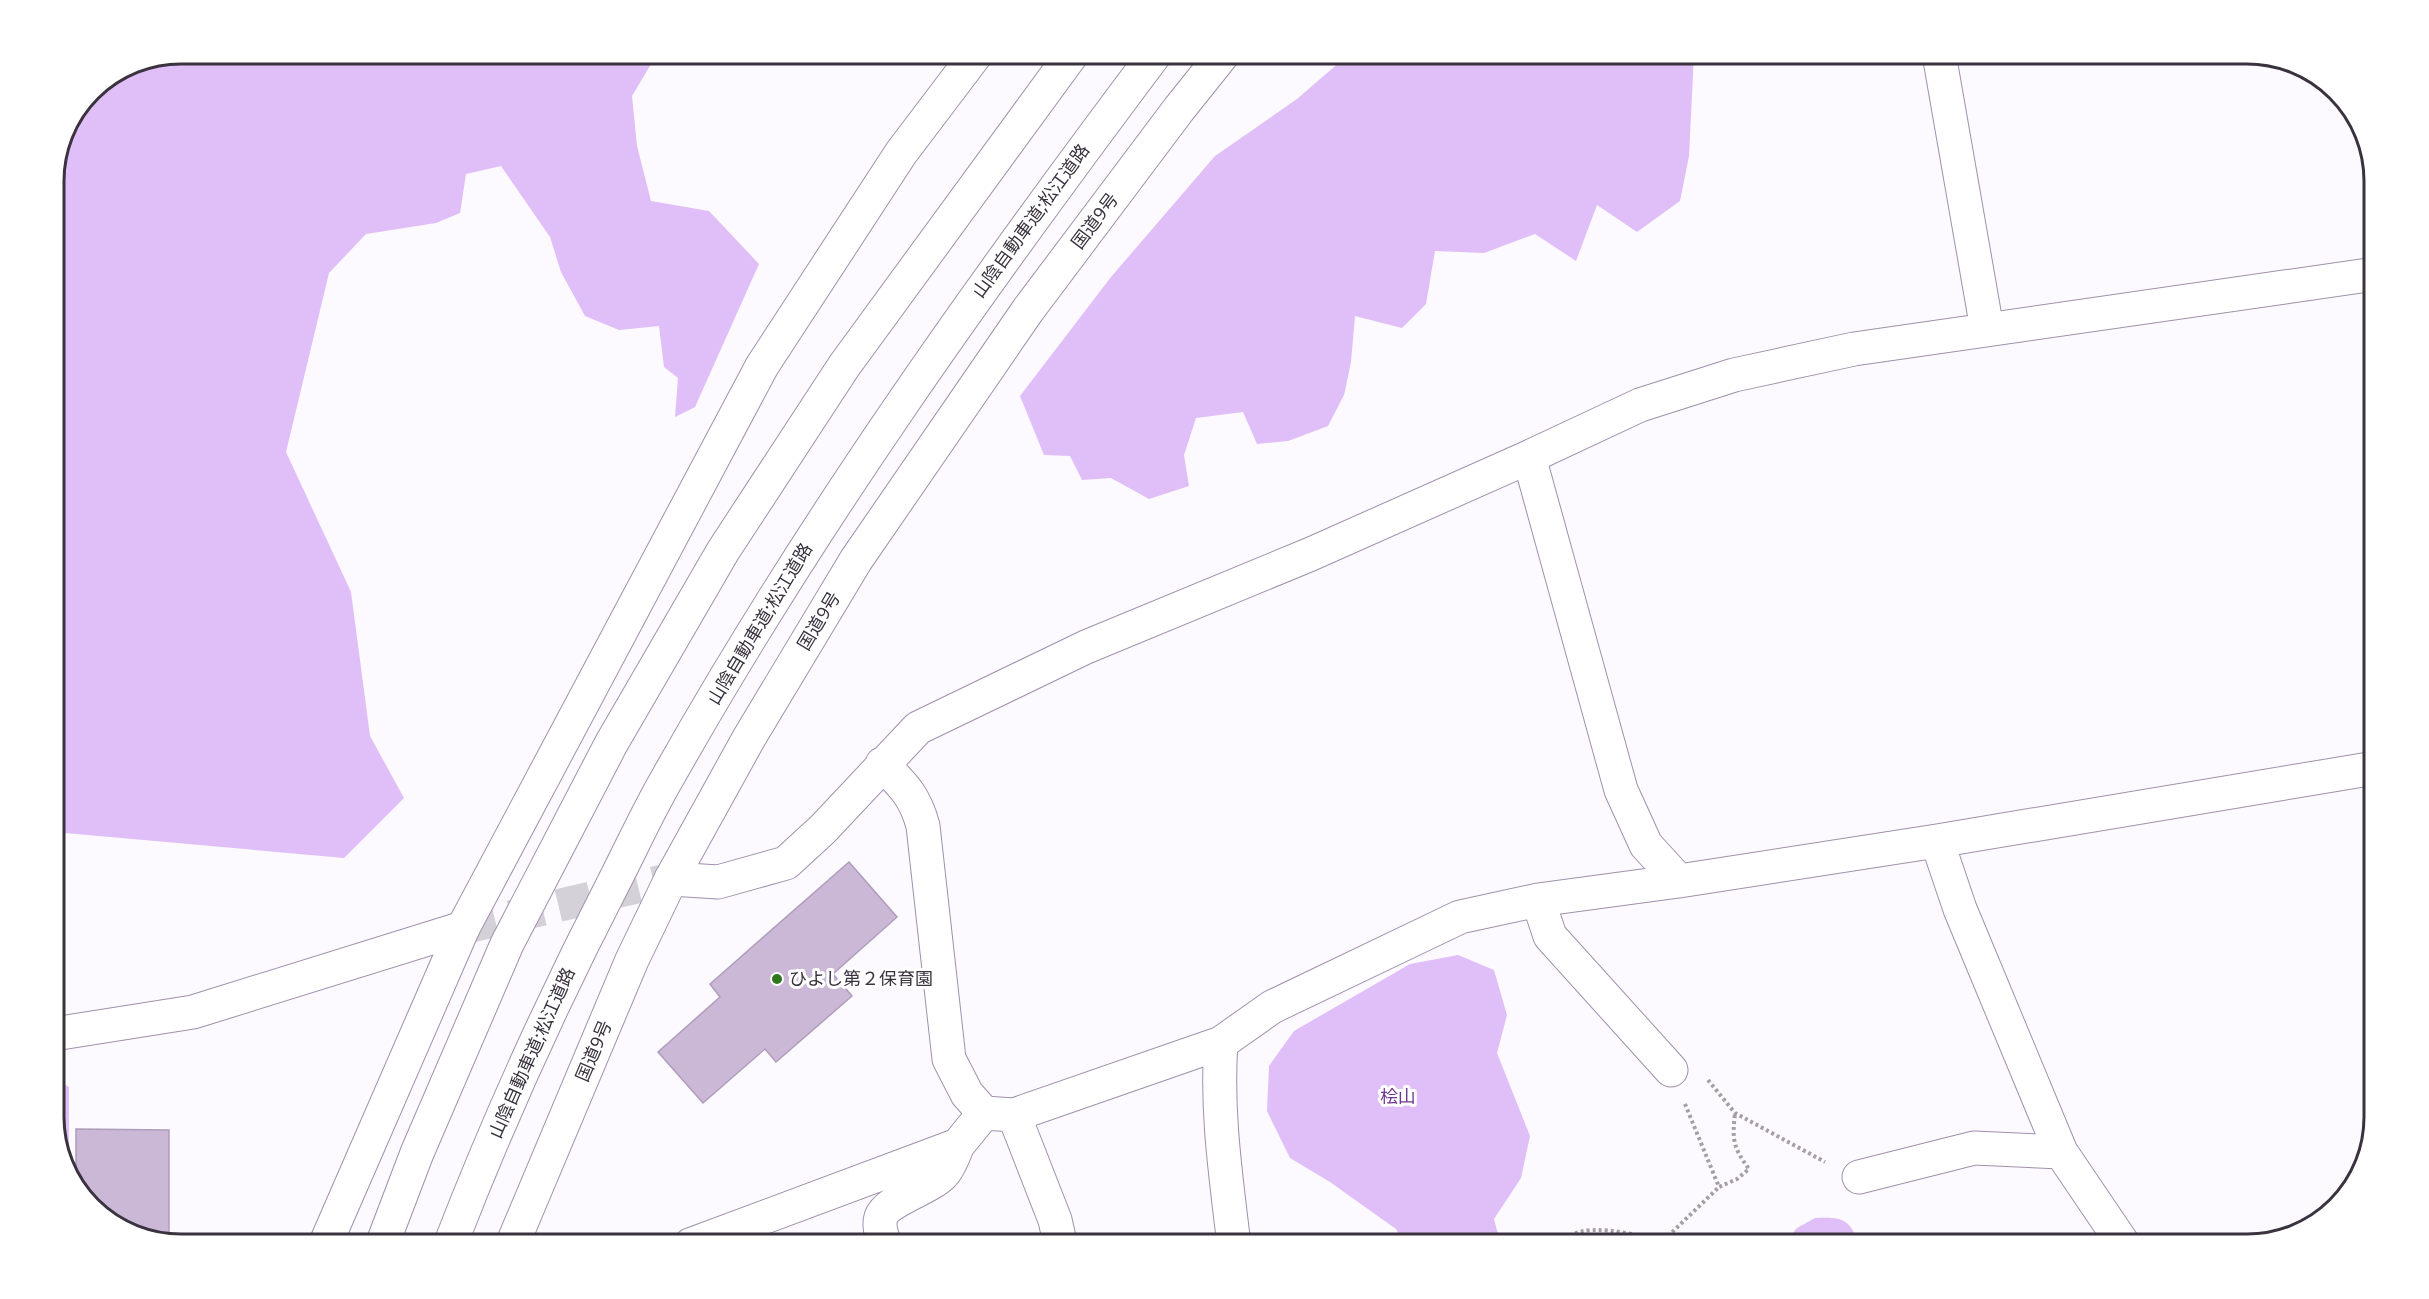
<svg xmlns="http://www.w3.org/2000/svg" width="2429" height="1299" viewBox="0 0 2429 1299" font-family="'Noto Sans','Noto Sans JP',sans-serif">
<style>
.green{fill:#e0bef7}
.building{fill:#cab8d6;stroke:#ae9dba;stroke-width:1.5}
.lines{fill:none;stroke-linecap:round;stroke-linejoin:round}
.street-tunnel{stroke:#d5d1d9;stroke-width:33;stroke-dasharray:33 16;stroke-linecap:butt}
.street-casing{stroke:#a190ac;stroke-width:35}
.highway-casing{stroke:#a190ac;stroke-width:35}
.path{stroke:#a39ea7;stroke-width:4;stroke-dasharray:3 3;stroke-linecap:butt}
.street{stroke:#fff;stroke-width:33}
.highway{stroke:#fff;stroke-width:33}
.poi-dot{fill:#2d771d;stroke:#fff;stroke-width:2}
.labels{text-anchor:middle;stroke-width:6;stroke-linejoin:round;paint-order:stroke}
.street-label{font-size:18px;fill:#3a333f;stroke:#fff}
.poi-label{font-size:18px;fill:#3a333f;stroke:#fff;text-anchor:start}
.park-label{font-size:18px;fill:#6f378e;stroke:#fff}
.rim{fill:none;stroke:#3a333f;stroke-width:3}
</style>
<rect width="100%" height="100%" fill="#fcf9ff"/>
<path class="green" d="M182 54H657L632 96 637 146 651 201 709 211 759 264 695 407 675 417 678 378 664 367 659 326 619 330 585 316 561 272 550 237 501 166 466 174 460 213 436 223 366 234 329 273 286 452 351 592 370 736 404 798 344 858 54 832V174L64 132 92 91 133 64Z
M1349 54H1694L1689 156 1680 201 1637 232 1597 205 1576 261 1535 234 1484 253 1435 251 1426 304 1402 328 1355 316 1351 362 1344 395 1328 426 1288 441 1257 444 1243 412 1196 418 1184 455 1189 486 1149 499 1111 478 1082 480 1070 456 1044 455 1020 396 1111 277 1215 156 1297 99Z
M1458 955 1494 970 1507 1015 1497 1053 1530 1136 1521 1178 1494 1219 1501 1245H1405L1396 1229 1330 1182 1290 1158 1267 1111 1269 1066 1294 1031 1410 964Z
M54 1079 69 1087V1169L54 1126Z
M1815 1218C1842 1217 1850 1218 1859 1245H1783L1797 1228Z"/>
<path class="building" d="M849 862 897 917 833 974 852 996 776 1062 765 1049 703 1103 658 1052 720 997 710 984Z
M76 1129 169 1130V1242L125 1232 76 1189Z"/>
<g class="lines">
<path class="street-tunnel" d="M463 928 671 879"/>
<g class="street-casing">
<path id="street" d="M1939 54 1987 329
M1529 457 1621 790 1646 845 1679 881 1937 841 2375 768
M882 764C903 785 915 796 923 826L949 1059 967 1094 984 1113 1014 1115 1221 1043 1272 1007 1460 917 1538 900 1679 881
M1937 841 1960 909 2061 1152 2124 1245
M671 879 718 882 786 863 823 829 918 728 1086 647 1311 554 1529 457 1640 405 1734 375 1854 349 2375 274
M1538 900 1550 936 1671 1070
M54 1034 193 1012 463 928
M1221 1043C1216 1111 1226 1177 1234 1245
M1014 1115 1055 1220 1060 1242 1059 1245
M1859 1177 1974 1148 2061 1152
M690 1245 958 1145 984 1113
M885 1245C882 1236 878 1226 881 1217 887 1200 929 1189 943 1174 950 1167 954 1154 958 1145"/>
</g>
<g class="highway-casing">
<path id="highway" d="M325 1245 463 928 762 366 901 153 976 54
M382 1245 417 1153 507 944 611 744 723 551 844 366 1072 54
M450 1245C498 1121 553 1000 614 882 632 847 648 811 668 777 811 523 980 287 1155 54
M512 1245 632 960 671 879 749 738 856 560 1028 310 1179 109 1223 54"/>
</g>
<path class="path" d="M1708 1080 1735 1113 1825 1162
M1685 1104 1719 1187 1737 1179 1749 1169C1733 1147 1732 1140 1735 1113
M1562 1245C1574 1217 1640 1236 1663 1241L1719 1187"/>
<use href="#street" class="street"/>
<use href="#highway" class="highway"/>
</g>
<circle class="poi-dot" cx="777" cy="979" r="6"/>
<g class="labels">
<g class="street-label">
<text transform="translate(1031 221) rotate(-54)" y="6">山陰自動車道;松江道路</text>
<text transform="translate(1095 221) rotate(-53)" y="6">国道9号</text>
<text transform="translate(819 621) rotate(-59)" y="6">国道9号</text>
<text transform="translate(760 624) rotate(-59)" y="6">山陰自動車道;松江道路</text>
<text transform="translate(594 1051) rotate(-67)" y="6">国道9号</text>
<text transform="translate(532 1053) rotate(-66)" y="6">山陰自動車道;松江道路</text>
</g>
<g class="poi-label">
<text x="789" y="985">ひよし第２保育園</text>
</g>
<g class="park-label">
<text x="1398" y="1103">桧山</text>
</g>
</g>
<path d="M0 0H2429V1299H0ZM181 64H2247A117 117 0 0 1 2364 181V1117A117 117 0 0 1 2247 1234H181A117 117 0 0 1 64 1117V181A117 117 0 0 1 181 64Z" fill="#fff" fill-rule="evenodd"/>
<path class="rim" d="M181 64H2247A117 117 0 0 1 2364 181V1117A117 117 0 0 1 2247 1234H181A117 117 0 0 1 64 1117V181A117 117 0 0 1 181 64Z"/>
</svg>
